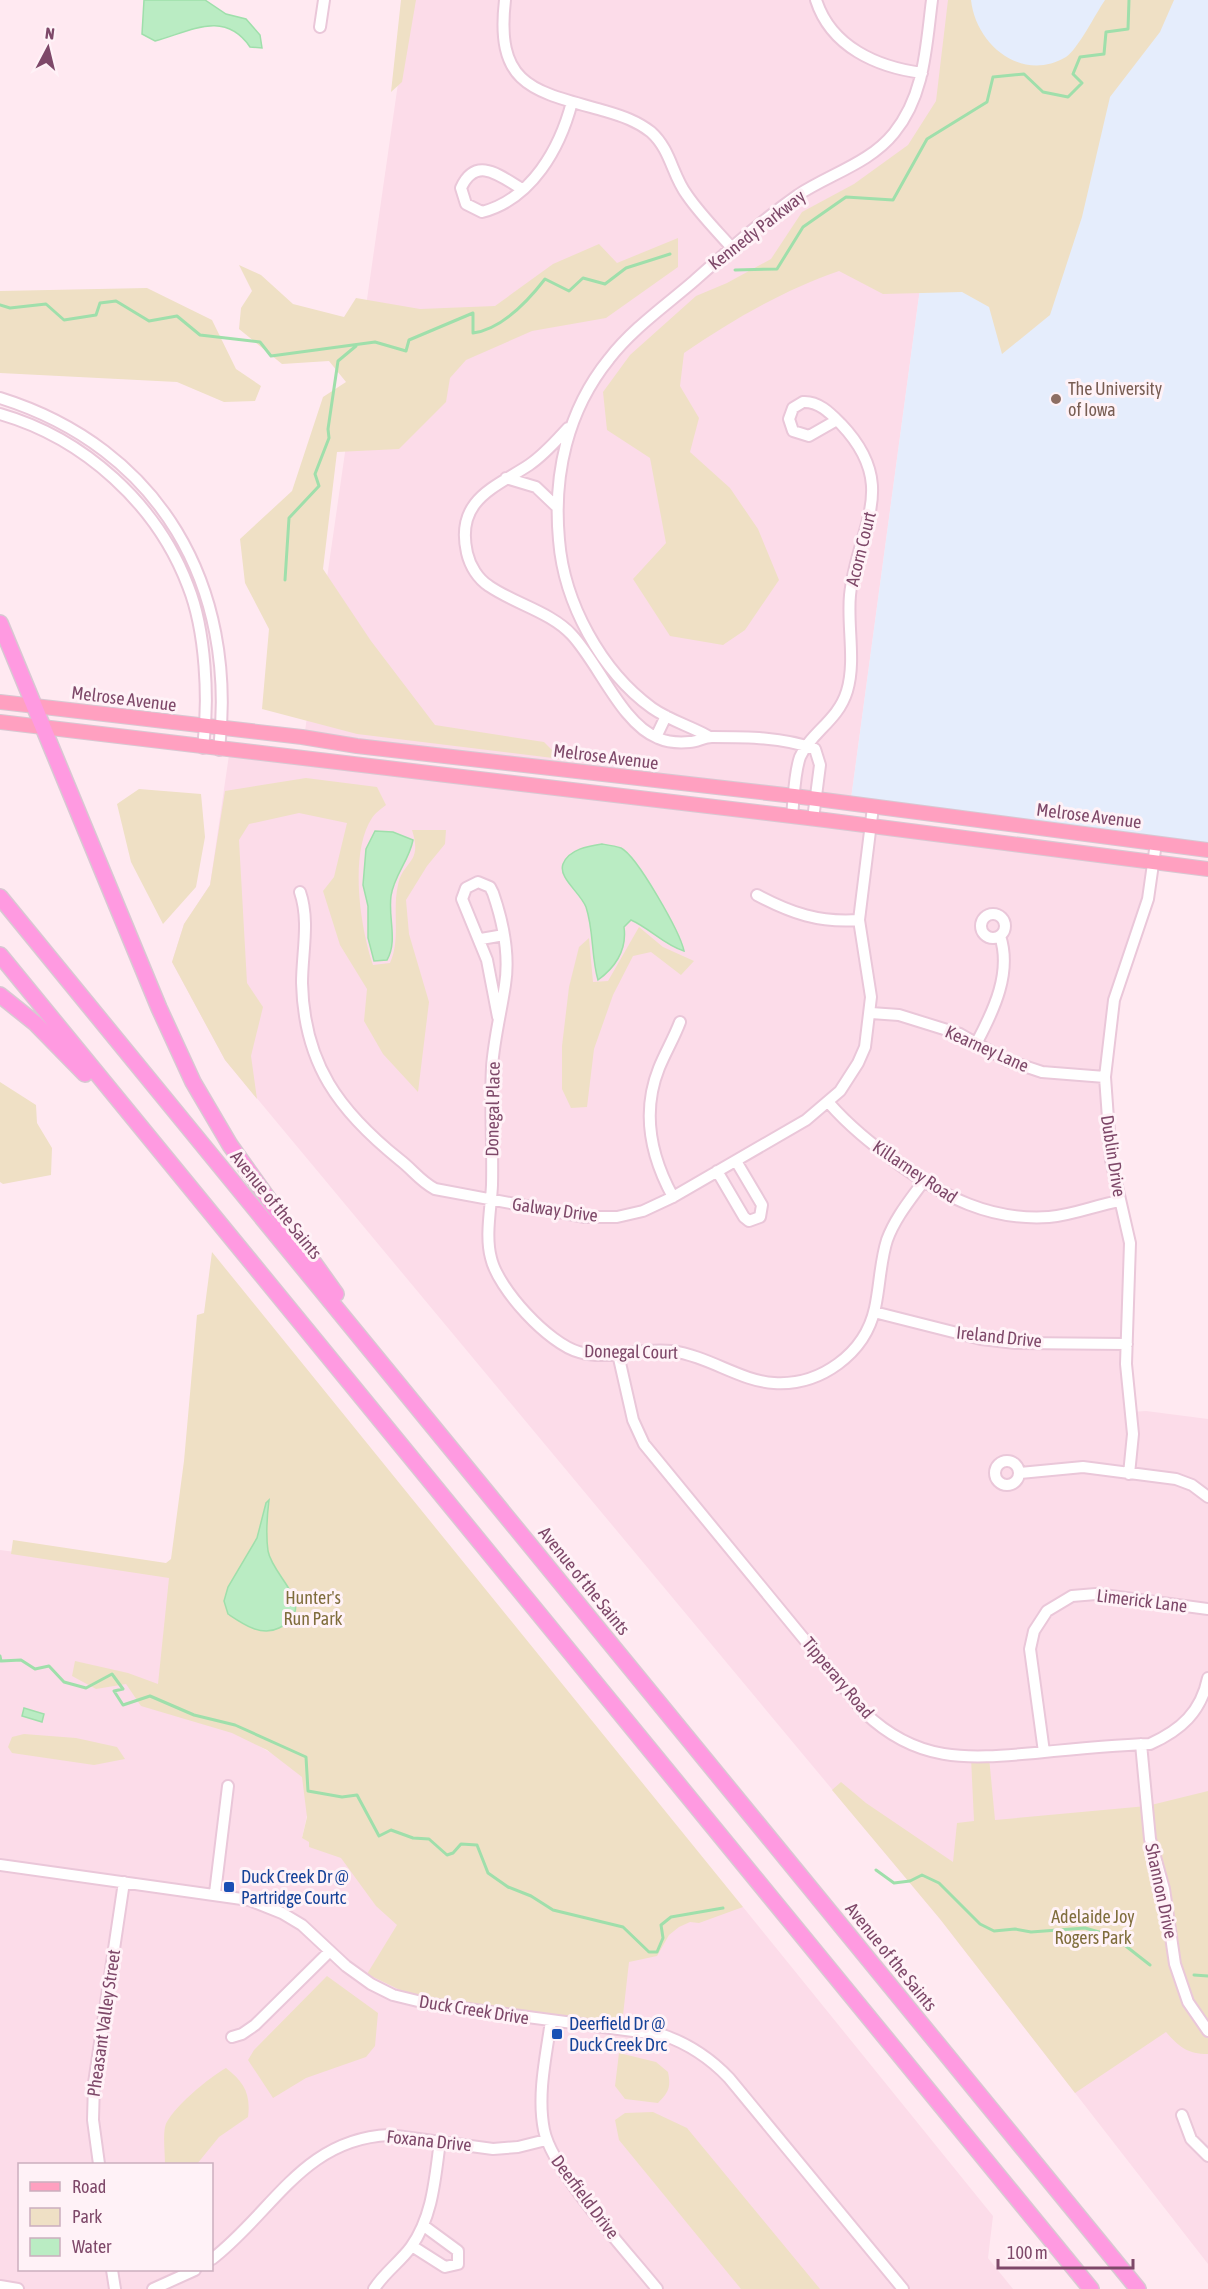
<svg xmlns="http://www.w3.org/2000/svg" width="1208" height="2289" viewBox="0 0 1208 2289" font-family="'Asap Condensed',sans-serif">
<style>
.residential{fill:#fcdce9;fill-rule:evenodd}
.education{fill:#e5edfc}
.green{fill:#efe0c5}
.water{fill:#baecc3;stroke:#9fdfab;stroke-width:1.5}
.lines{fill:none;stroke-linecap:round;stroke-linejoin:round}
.stream{stroke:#9fdfab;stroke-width:3}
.minor-casing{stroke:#eac7d9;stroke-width:14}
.major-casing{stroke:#d8c8d2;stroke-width:16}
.highway-casing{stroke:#d8c8d2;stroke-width:18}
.minor{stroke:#fff;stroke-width:10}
.major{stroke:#ffa0c0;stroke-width:14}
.highway{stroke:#ff9ae1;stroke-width:15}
.education-dot{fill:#8d6e63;stroke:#fff2f7;stroke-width:2}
.transit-dot{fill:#1a4fb4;stroke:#fff2f7;stroke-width:2}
.labels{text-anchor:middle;stroke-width:6;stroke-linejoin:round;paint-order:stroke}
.street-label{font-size:18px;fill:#7e4869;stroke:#fff2f7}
.education-label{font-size:18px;fill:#785e54;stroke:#fff2f7;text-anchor:start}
.park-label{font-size:18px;fill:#7f6d3c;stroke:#fff2f7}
.transit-label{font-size:18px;fill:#164399;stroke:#fff2f7;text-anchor:start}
</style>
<rect width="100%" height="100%" fill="#ffe9f1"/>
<path class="residential" d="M410 0H959L851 799 358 742 305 731Z
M229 755 749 815 1153 867 1122 971 1105 1104 1128 1227 1131 1412 1146 1411 1208 1419V2264L940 1919 225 1060 172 962 184 924 210 885Z
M0 1550 169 1572 242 1736 315 1779 302 1838 743 1907 993 2216 988 2258 1013 2289H0ZM20 2164H212V2270H20Z"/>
<path class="education" d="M959 0H1208V845L851 799Z"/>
<path class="green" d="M401 0H416L402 82 391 92Z
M948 0H971C976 45 1022 83 1066 57 1078 49 1096 13 1105 0H1174L1160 32 1110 97 1082 217 1050 315 1002 354 989 307 962 292 883 294 839 271C784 290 732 320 684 353L680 386 699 418 690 452 730 488 758 529 779 580 745 630 723 645 670 636 633 579 666 543 650 458 607 430 603 392 630 355 696 296 727 283 771 259 802 212 854 184 908 145 936 101Z
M678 238V267L606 318 532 331 466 360 450 378 446 402 399 449 337 452 323 569 371 641 435 725 544 742 561 759 357 734 262 709 269 629 245 583 240 539 292 491 323 397 346 382 329 361 282 364 239 329 241 308 252 291 239 265 261 275 293 304 344 317 356 298 420 309 495 306 553 264 599 244 617 263Z
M147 288 212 320 236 369 261 386 255 401 224 402 177 382 0 373V291Z
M306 778 377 787 386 805C381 809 375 813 372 818 349 853 360 927 373 965L390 963C401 939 392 910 398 885 403 860 423 864 412 830H446L445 844 427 866 406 900 409 934 429 1002 418 1092 383 1054 364 1021 367 989 340 945 323 891 334 877 347 823 299 813 249 824 239 840 247 983 263 1007 251 1056 257 1099 225 1060 172 962 184 924 210 885 225 791Z
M139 789 201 794 205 837 196 887 163 924 131 862 117 804Z
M639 927 663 947 694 961 681 975 651 952 633 956 613 995 594 1049 587 1107 571 1108 562 1089V1046L569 987 579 947 589 938 593 982 608 981Z
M0 1082 36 1105 37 1123 52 1148 51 1175 3 1184 0 1182Z
M212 1252 743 1907 699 1923 690 1922 679 1927 669 1935 657 1956 629 1962 622 2024 425 1997 400 1990 367 1974 397 1925 376 1906 341 1858 309 1847V1842L302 1838 307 1817 302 1777 267 1750 232 1733 141 1706 126 1684 96 1689 72 1676 75 1661 128 1673 158 1684 169 1578 11 1554 13 1540 166 1563 171 1559 184 1461 197 1315 204 1313Z
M24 1734 76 1738 117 1747 125 1759 94 1765 12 1753 8 1747 12 1737Z
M989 1757 995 1820 1147 1806 1208 1791V2054C1188 2054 1179 2047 1166 2032L1075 2093 940 1919 832 1790 841 1782 866 1803 953 1862 957 1823 974 1821 971 1758Z
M327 1976 378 2013 375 2046 366 2057 306 2078 273 2098 248 2060 254 2050Z
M619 2053 656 2062 668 2072C671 2087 669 2092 658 2103L625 2099 615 2086Z
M226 2068C244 2082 251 2094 248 2117L219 2137 197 2164H165C165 2153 163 2138 165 2127 169 2110 211 2076 226 2068Z
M653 2112 687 2128 820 2289H741L619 2140 615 2120 625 2113Z"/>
<path class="water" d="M144 0H205L226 14 246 19 260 35 262 48 250 47C224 9 189 32 155 41L142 34Z
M375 831 393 832 413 840C409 861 394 875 391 896 388 918 398 941 387 960L374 961 368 938V906L363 885 366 849Z
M602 844C608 845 615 846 621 848 637 856 680 932 684 951 664 945 651 929 631 920L624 927C627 949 617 966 598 980 591 956 594 931 586 907 580 892 558 878 563 864 569 849 589 846 602 844Z
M269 1500C267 1516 266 1536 268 1551 273 1578 320 1607 279 1628 261 1637 243 1624 228 1614L224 1601 228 1587 257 1538 266 1503Z
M24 1708 44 1714 42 1722 22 1716Z"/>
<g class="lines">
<path class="stream" d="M735 270 777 269 803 227 846 197 893 200 927 139 987 102 993 77 1024 74 1043 92 1068 97 1082 83 1073 74 1080 57 1104 54 1106 32 1128 29 1129 0
M0 305 10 308 46 304 64 320 96 315 100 303 116 301 149 321 177 316 200 335 260 342 271 356 375 342 406 351 409 340 473 313V333C502 329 528 301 545 279L569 291 583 278 605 284 626 268 670 254
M285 580 289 518 319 486 315 474 329 438 328 429 338 361 356 346
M0 1656 1 1661 21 1660 35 1669 49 1666 64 1682 86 1688 112 1674 123 1689 114 1691 123 1705 150 1696 194 1715 235 1725 306 1757 308 1791 342 1797 357 1795 379 1836 391 1830 413 1838 429 1839 447 1855 453 1853 461 1844 477 1845 488 1873 508 1887 531 1896 553 1910 623 1927 649 1952H657L663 1938 661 1925 671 1917 723 1908
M876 1870 894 1883 910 1881 922 1875 939 1883 980 1924 994 1931 1015 1929 1031 1932 1085 1928 1113 1936 1150 1965
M1194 1975 1208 1976"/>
<g class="minor-casing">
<path id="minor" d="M505 0C495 87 534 91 605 111 622 116 637 121 651 132 671 150 672 175 687 195 700 214 717 231 732 248
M816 0C831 47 877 67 922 73
M320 27 324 0
M522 189C500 176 476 155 461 188L466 204 482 212C532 199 560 148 572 102
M0 398C160 448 238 586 219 750
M0 414C84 438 157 504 188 586 206 631 209 700 203 748
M568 428C556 441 544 455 529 465 494 488 455 500 467 553 470 566 478 579 489 586 515 604 551 612 572 635 599 664 622 724 658 738 667 742 680 743 690 742 697 742 704 737 712 737 746 737 783 737 815 749L820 765 813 819
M506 478 536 487 556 506
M708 736C690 726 669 720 652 708 601 671 564 603 559 540 553 475 567 411 609 359 632 329 665 306 694 281 728 251 761 221 798 195 830 174 870 163 894 133 925 95 926 46 932 0
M656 737 666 716
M792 816C794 798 794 774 800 757 811 732 838 721 847 691 856 661 847 626 850 595 857 527 901 487 841 424 831 414 819 401 803 402L793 408 789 419 793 431 809 436 837 420
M300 892C310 921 302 953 302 983 304 1064 339 1111 400 1160 413 1170 420 1181 435 1189L585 1217H617L643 1211 673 1197 806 1120 840 1091 858 1063 865 1047 871 997 859 920 873 807
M757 895C791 913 819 923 859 920
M981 926a12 12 0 1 1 24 0a12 12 0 1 1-24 0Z
M481 939 504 935
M871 1013 899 1015 960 1034 1006 1060 1042 1072 1105 1077
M498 1017 487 960 462 899 466 888 478 882 490 887 493 893C503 922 510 954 505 985 501 1012 494 1039 492 1067 490 1106 493 1146 492 1185 491 1208 485 1236 491 1258 498 1289 549 1344 579 1352 609 1361 640 1347 671 1351 709 1356 740 1381 774 1383 820 1386 865 1354 875 1308 880 1285 880 1262 887 1240 895 1218 910 1200 923 1182
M977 1042C994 1010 1012 972 1000 936
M829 1103C849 1126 872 1144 897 1163 944 1197 990 1221 1049 1217 1074 1215 1096 1205 1120 1201
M717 1171 744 1217 749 1221 760 1217 762 1205 736 1161
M673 1197C651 1157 641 1113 659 1068 665 1053 674 1038 680 1022
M874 1312 981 1339 1015 1343 1127 1344
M618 1354 633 1420 644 1444 864 1712C917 1763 966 1759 1035 1753 1073 1749 1111 1745 1150 1744 1181 1730 1201 1712 1208 1678
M995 1473a12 12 0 1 1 24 0a12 12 0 1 1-24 0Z
M1020 1473 1083 1467 1176 1479 1192 1485 1208 1497
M1129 1474 1133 1434 1126 1364 1130 1243 1111 1160 1105 1077 1114 1000 1148 899 1156 843
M1141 1744 1150 1839 1164 1889 1175 1964 1188 2002 1208 2031
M1044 1752 1030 1649 1034 1631 1047 1611 1072 1596 1096 1594 1208 1609
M0 1865 249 1900 282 1913 302 1925 346 1966 371 1984 393 1995 430 2004 663 2035C689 2044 710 2058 729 2078L903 2289
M215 1893 228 1786
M551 2021C546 2056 537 2095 544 2130 552 2171 628 2253 657 2289
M232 2037 242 2034 255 2025 330 1951
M1182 2115 1191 2139 1208 2156
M99 2164 93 2120 94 2083 124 1882
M412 2246 445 2267 458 2264V2251L424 2226
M212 2259C273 2212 303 2139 389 2135L493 2149 518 2147 546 2140
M112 2270 115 2289
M0 2286 18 2289
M153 2289 195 2270
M374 2289C384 2273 400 2262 411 2247 433 2216 435 2178 440 2141"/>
</g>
<g class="major-casing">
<path id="major" d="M0 702 302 737 357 746 794 796 1208 850
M0 722 825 820 1208 869"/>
</g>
<g class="highway-casing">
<path id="highway" d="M0 623 159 1008 193 1082 230 1145 336 1294
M0 897 1138 2289
M0 955 1091 2289
M0 995 35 1023 85 1074"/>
</g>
<use href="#minor" class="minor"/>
<use href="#major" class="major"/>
<use href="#highway" class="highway"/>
</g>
<circle class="education-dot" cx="1056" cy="399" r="6"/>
<g class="transit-dot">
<rect x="223" y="1881" width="12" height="12" rx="3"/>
<rect x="551" y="2028" width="12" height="12" rx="3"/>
</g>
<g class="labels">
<g class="street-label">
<text transform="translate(757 230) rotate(-38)" y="6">Kennedy Parkway</text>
<text transform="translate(861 549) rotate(-76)" y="6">Acorn Court</text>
<text transform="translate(124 699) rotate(7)" y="6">Melrose Avenue</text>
<text transform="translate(606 757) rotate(7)" y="6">Melrose Avenue</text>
<text transform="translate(1089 816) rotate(7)" y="6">Melrose Avenue</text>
<text transform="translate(987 1049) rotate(24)" y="6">Kearney Lane</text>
<text transform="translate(493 1109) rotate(-89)" y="6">Donegal Place</text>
<text transform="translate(1113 1156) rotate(81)" y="6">Dublin Drive</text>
<text transform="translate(915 1172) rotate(34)" y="6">Killarney Road</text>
<text transform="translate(276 1205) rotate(51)" y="6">Avenue of the Saints</text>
<text transform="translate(555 1210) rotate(8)" y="6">Galway Drive</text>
<text transform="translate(999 1337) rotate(6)" y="6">Ireland Drive</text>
<text transform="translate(631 1352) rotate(1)" y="6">Donegal Court</text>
<text transform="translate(584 1581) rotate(51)" y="6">Avenue of the Saints</text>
<text transform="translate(1142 1601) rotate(7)" y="6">Limerick Lane</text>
<text transform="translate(838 1678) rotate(50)" y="6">Tipperary Road</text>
<text transform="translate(1161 1891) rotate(78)" y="6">Shannon Drive</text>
<text transform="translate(891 1957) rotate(51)" y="6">Avenue of the Saints</text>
<text transform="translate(474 2010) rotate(9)" y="6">Duck Creek Drive</text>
<text transform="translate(104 2023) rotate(-82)" y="6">Pheasant Valley Street</text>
<text transform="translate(429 2141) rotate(6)" y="6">Foxana Drive</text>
<text transform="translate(585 2197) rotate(53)" y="6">Deerfield Drive</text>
</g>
<g class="education-label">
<text x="1068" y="395">The University<tspan x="1068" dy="21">of Iowa</tspan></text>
</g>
<g class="park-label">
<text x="313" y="1604">Hunter's<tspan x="313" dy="21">Run Park</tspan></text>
<text x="1093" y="1923">Adelaide Joy<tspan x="1093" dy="21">Rogers Park</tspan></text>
</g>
<g class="transit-label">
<text x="241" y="1883">Duck Creek Dr @<tspan x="241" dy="21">Partridge Courtc</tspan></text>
<text x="569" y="2030">Deerfield Dr @<tspan x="569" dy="21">Duck Creek Drc</tspan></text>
</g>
</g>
<rect x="18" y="2163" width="195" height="108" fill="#fff2f7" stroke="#cbaebe" stroke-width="1.5"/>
<rect x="30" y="2182" width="30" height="9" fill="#ffa0c0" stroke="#cbaebe" stroke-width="1.5"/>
<text x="72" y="2193" font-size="18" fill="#7e4869">Road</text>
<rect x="30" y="2208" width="30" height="18" fill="#efe0c5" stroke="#cbaebe" stroke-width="1.5"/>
<text x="72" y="2223" font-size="18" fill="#7e4869">Park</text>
<rect x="30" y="2238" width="30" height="18" fill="#baecc3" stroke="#cbaebe" stroke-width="1.5"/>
<text x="72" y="2253" font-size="18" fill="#7e4869">Water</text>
<g transform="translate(48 48) rotate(7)" stroke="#fff2f7" stroke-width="4.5" paint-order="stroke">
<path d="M0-4.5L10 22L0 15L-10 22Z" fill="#7e4869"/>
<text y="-9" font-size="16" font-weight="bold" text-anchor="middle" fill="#7e4869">N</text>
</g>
<path d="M998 2259v9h135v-9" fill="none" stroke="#7e4869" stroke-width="3"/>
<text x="1007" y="2259" font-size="18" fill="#7e4869" stroke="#fff2f7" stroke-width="4.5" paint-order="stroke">100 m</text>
</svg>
